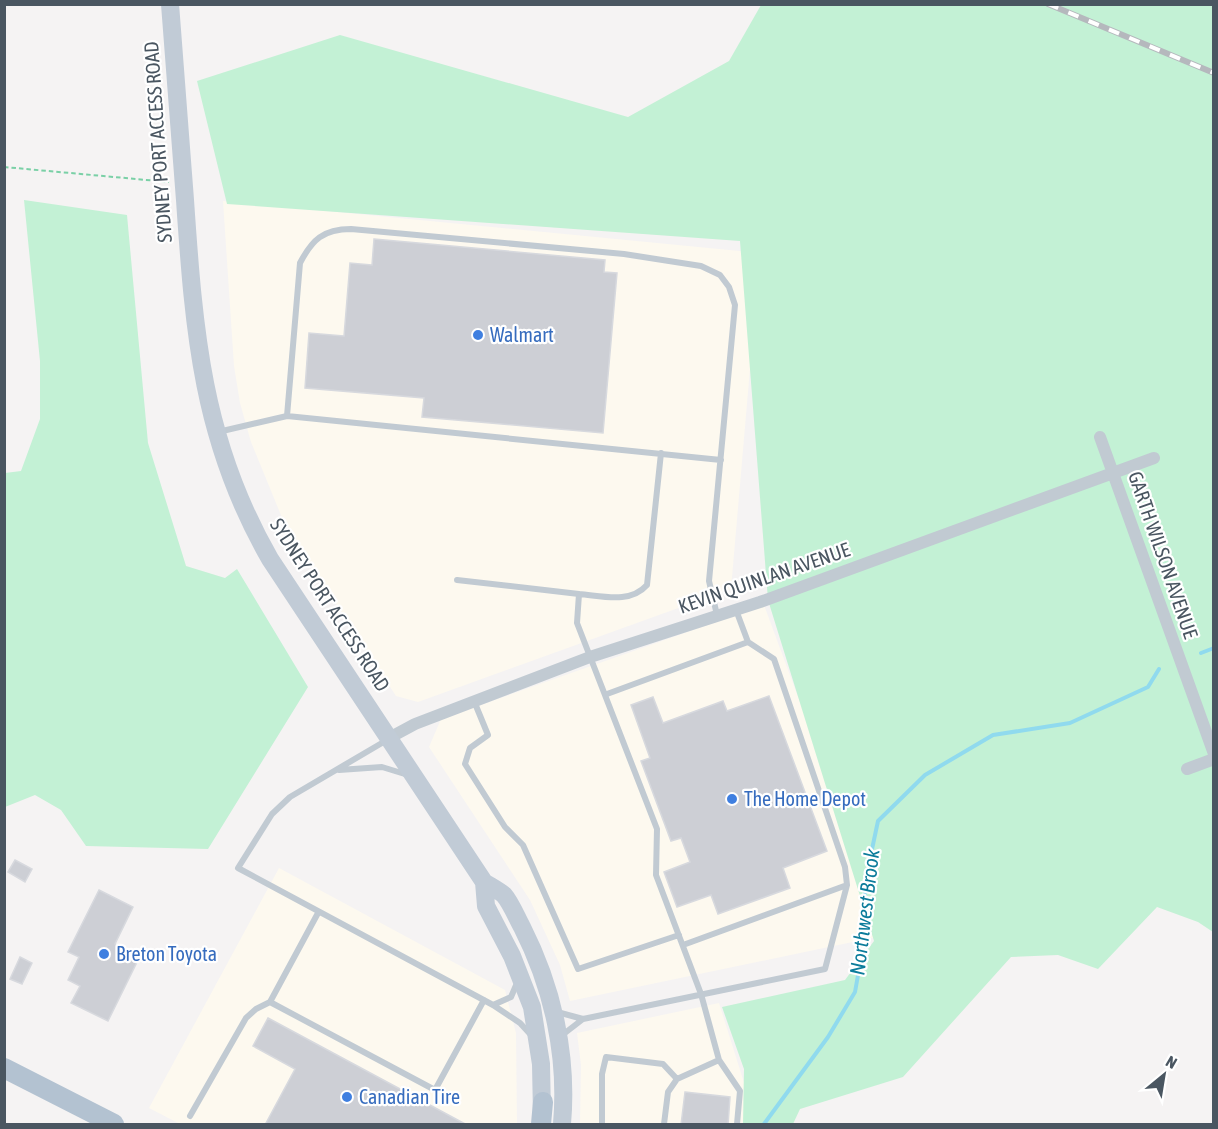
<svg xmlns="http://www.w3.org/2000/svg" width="1218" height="1129" viewBox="0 0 1218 1129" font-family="'Asap Condensed',sans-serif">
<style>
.commercial{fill:#fdf9ef}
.green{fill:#c3f1d5}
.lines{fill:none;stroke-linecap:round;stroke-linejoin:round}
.stream{stroke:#90daee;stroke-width:4}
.building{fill:#cdcfd5;stroke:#d7d9de;stroke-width:1.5}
.path{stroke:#7ad0a6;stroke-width:2;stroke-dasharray:4.5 3;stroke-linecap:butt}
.lane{stroke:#c1cad2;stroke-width:6}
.street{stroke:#c1cad2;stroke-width:12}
.secondary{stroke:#c1cbd6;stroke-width:18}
.primary{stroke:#b3c2d1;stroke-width:20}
.rail-casing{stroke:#b5b8bd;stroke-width:6}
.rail{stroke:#fff;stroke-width:4;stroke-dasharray:11;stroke-linecap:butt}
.shop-dot{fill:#3f7fe0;stroke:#fff;stroke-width:2}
.labels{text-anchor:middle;stroke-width:4.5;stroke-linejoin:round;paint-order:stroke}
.street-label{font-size:20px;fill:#4a5661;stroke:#fff}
.shop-label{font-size:20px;fill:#366cbe;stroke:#fff;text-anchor:start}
.water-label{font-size:21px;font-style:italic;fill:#0c7c9b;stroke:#fff}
</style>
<rect width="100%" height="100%" fill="#f5f3f3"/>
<path class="commercial" d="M223 201 760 253 731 589 418 702 396 696 285 525 251 442 240 403 234 366Z
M764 605 886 935 570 1001 560 965 530 900 429 747 441 719Z
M279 868 505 990 516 1033 517 1124H180L149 1108Z
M719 1003 746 1089 745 1124H580L581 1065 577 1033Z"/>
<path class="green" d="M761 5H1213V932L1198 922 1157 907 1098 969 1058 955 1011 957 903 1077 800 1109 793 1124H743L744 1069 722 1007 845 980 874 941 768 600 740 241 227 204 197 81 340 35 628 117 729 61Z
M24 200 127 215 148 443 186 566 225 578 237 569 308 687 208 849 86 846 61 810 35 795 5 807V473L21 471 40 419V361Z"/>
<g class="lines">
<path class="stream" d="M1201 653 1214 648
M764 1124 828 1037 855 992 865 936V882L878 821 925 775 993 735 1070 723 1148 687 1159 669"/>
</g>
<path class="building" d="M374 239 605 260 604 272 617 273 603 433 422 417 424 398 305 388 309 333 344 336 350 263 372 265Z
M769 696 827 851 783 868 790 888 718 914 711 895 677 907 664 872 690 862 681 838 671 841 641 761 650 758 631 705 653 697 663 723 723 701 727 711Z
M15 860 32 869 25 882 8 872Z
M99 890 133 907 115 944 140 956 108 1021 71 1003 80 986 68 980 79 957 68 952Z
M20 957 32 963 22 984 10 979Z
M268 1018 467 1125H265L295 1069 253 1046Z
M685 1092 730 1097 728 1125H681Z"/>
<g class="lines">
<path class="path" d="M4 167 169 182"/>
<path class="lane" d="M287 416 300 263C312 240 323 229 351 229L624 254 701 266 720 275 729 287 735 305 709 581 717 615
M218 432 287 416 721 460
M457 580 579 594 577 623 657 829 656 875 701 994 719 1060 740 1091 737 1124
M579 594C603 596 630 604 647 585L661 453
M607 694 748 642
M474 701 488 735 470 748 465 764 505 827 523 845 578 969 679 935
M387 740 290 797 272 814 238 868 493 1005 520 1023 531 1035
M339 770 382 767 408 775
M318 913 270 1002 435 1090 484 1000
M683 945 847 885
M493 1005 511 997 517 983
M557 1012 583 1019
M561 1036 583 1019 825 969 847 885 845 867 774 659 748 642 736 610
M190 1116 246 1018 256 1009 270 1002
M602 1124V1074L606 1057 663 1064 677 1079 719 1060
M664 1124 668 1092 677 1079"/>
<path class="street" d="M1100 437 1214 754
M389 738 415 724 590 657 760 602 1154 458
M1187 769 1214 759"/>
<path class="secondary" d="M170 4C175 70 180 135 185 200 194 332 202 441 270 559L484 882C490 886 498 890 504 895 511 903 517 918 522 927 553 988 568 1056 562 1124
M484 882 486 906 512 956 532 1007 541 1064 542 1115"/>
<path class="primary" d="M4 1068 114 1124
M541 1124 543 1102"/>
<g class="rail-casing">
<path id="rail" d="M1048 4 1214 73"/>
</g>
<use href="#rail" class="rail"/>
</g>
<g class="shop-dot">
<circle cx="478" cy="335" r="6"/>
<circle cx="732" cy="799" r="6"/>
<circle cx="104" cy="954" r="6"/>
<circle cx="347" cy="1097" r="6"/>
</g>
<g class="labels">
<g class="street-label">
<text transform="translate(158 142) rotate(-94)" y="7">SYDNEY PORT ACCESS ROAD</text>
<text transform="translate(1163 555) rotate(71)" y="7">GARTH WILSON AVENUE</text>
<text transform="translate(764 578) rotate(-19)" y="7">KEVIN QUINLAN AVENUE</text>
<text transform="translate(330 605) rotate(57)" y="7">SYDNEY PORT ACCESS ROAD</text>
</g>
<g class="shop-label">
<text x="490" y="342">Walmart</text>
<text x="744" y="806">The Home Depot</text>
<text x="116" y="961">Breton Toyota</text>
<text x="359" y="1104">Canadian Tire</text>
</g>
<g class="water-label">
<text transform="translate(865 912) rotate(-83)" y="7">Northwest Brook</text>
</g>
</g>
<rect width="1218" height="1129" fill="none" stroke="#4a5661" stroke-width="12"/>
<g transform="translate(1164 1075) rotate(30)" stroke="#ffffff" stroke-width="4.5" paint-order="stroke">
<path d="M0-4.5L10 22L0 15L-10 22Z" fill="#4a5661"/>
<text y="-9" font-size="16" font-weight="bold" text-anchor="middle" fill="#4a5661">N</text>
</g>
</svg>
